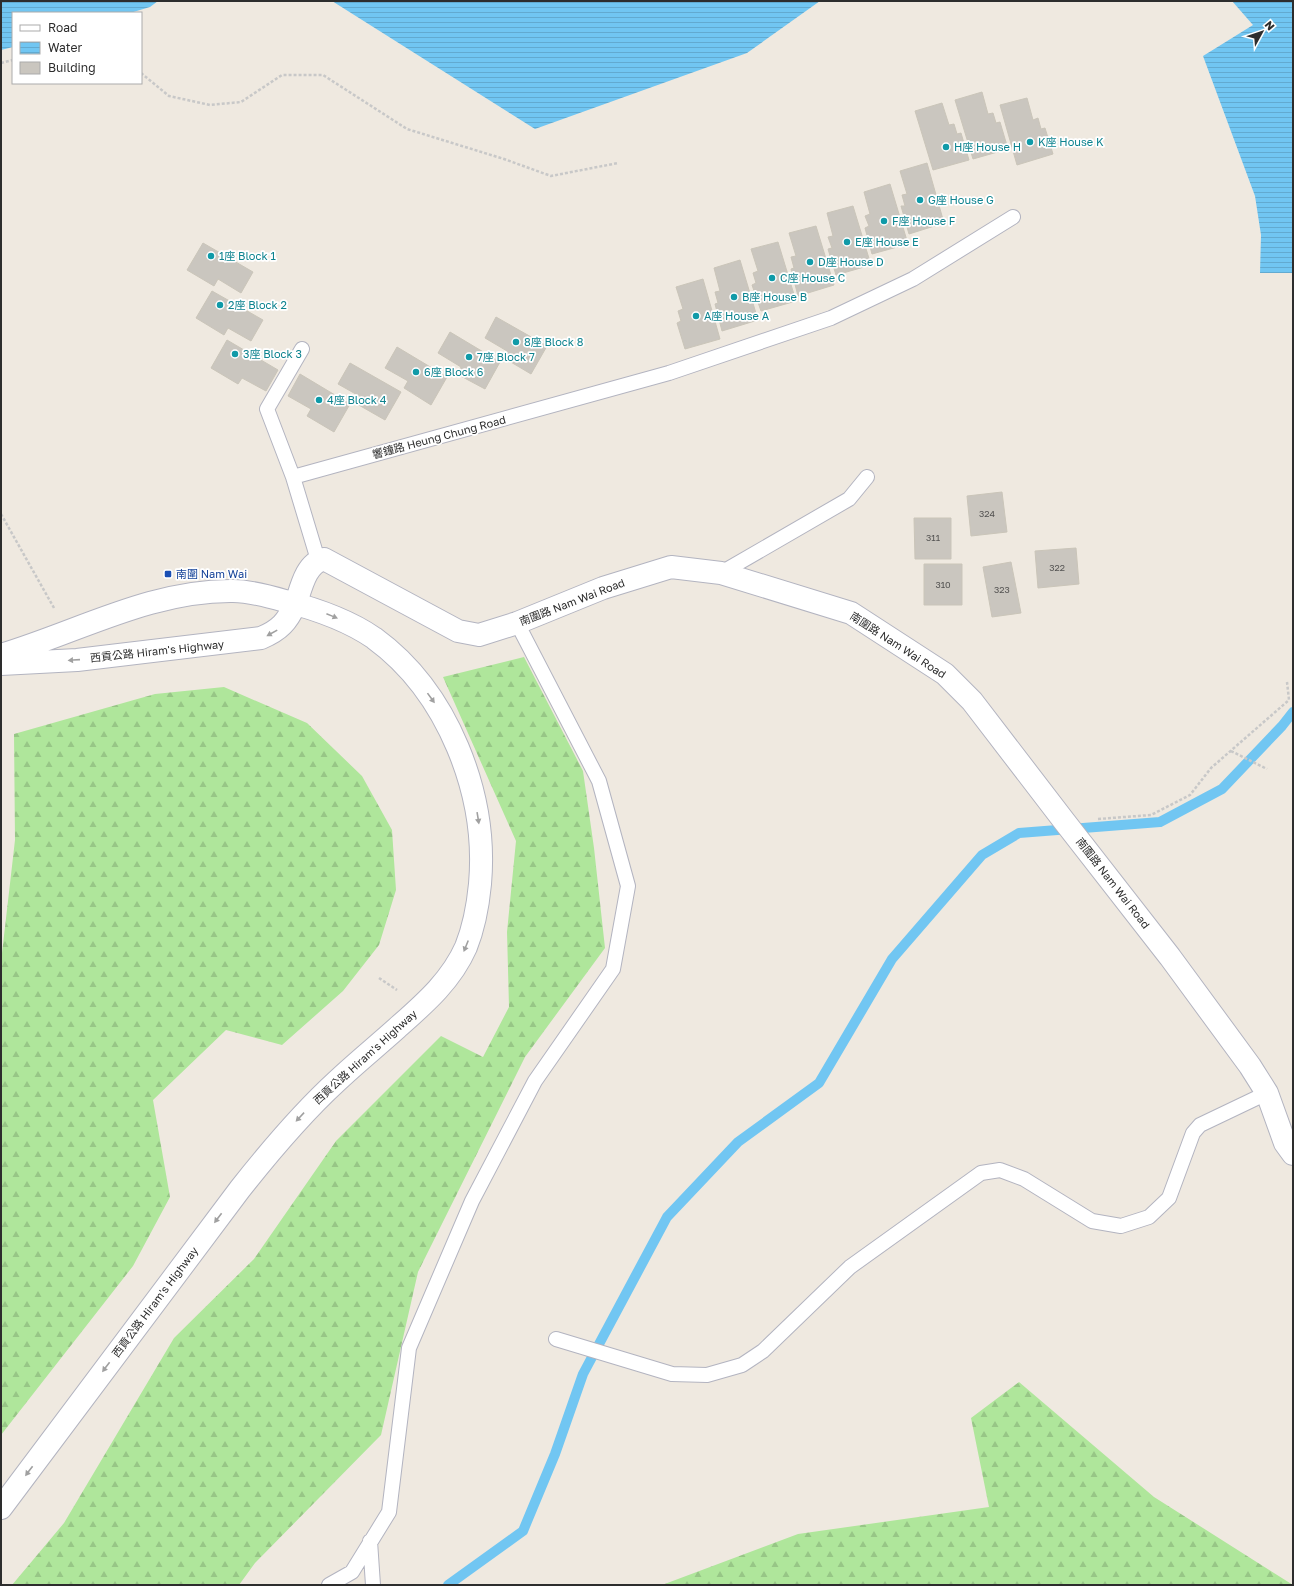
<svg xmlns="http://www.w3.org/2000/svg" width="1294" height="1586" viewBox="0 0 1294 1586" font-family="'Golos Text','Noto Sans TC',sans-serif">
<style>
.forest{fill:url(#forest-firs)}
.water{fill:url(#water-rules)}
.lines{fill:none;stroke-linecap:round;stroke-linejoin:round}
.stream{stroke:#71c6f2;stroke-width:10}
.building{fill:#cac6bf;stroke:#cac5b9}
.lane-casing{stroke:#b3b4c0;stroke-width:16}
.street-casing{stroke:#b3b4c0;stroke-width:24}
.secondary-casing{stroke:#b3b4c0;stroke-width:24}
.path{stroke:#c8c8c8;stroke-width:2.5;stroke-dasharray:3 2;stroke-linecap:butt}
.lane{stroke:#fff;stroke-width:14}
.street{stroke:#fff;stroke-width:22}
.secondary{stroke:#fff;stroke-width:22}
.oneway{fill:#a0a0a0}
.culture-dot{fill:#0f9aa8;stroke:#fff;stroke-width:1.5}
.transit-dot{fill:#1a4fb4;stroke:#fff;stroke-width:1.5}
.labels{text-anchor:middle;stroke-width:3.5;stroke-linejoin:round;paint-order:stroke}
.number-label{font-size:9px;fill:#545352}
.culture-label{font-size:11px;fill:#0d838f;stroke:#fff;text-anchor:start}
.street-label{font-size:11px;fill:#2d2d2d;stroke:#fff}
.transit-label{font-size:11px;fill:#164399;stroke:#fff;text-anchor:start}
</style>
<defs>
<pattern id="forest-firs" width="22" height="20" patternUnits="userSpaceOnUse"><rect width="22" height="20" fill="#afe69b"/><path d="M5 1l3.5 6h-7zM16 11l3.5 6h-7z" fill="#97c686"/></pattern>
<pattern id="water-rules" width="6" height="5" patternUnits="userSpaceOnUse"><rect width="6" height="5" fill="#71c6f2"/><path d="M0 2.5h6" fill="none" stroke="#62aad0"/></pattern>
</defs>
<rect width="100%" height="100%" fill="#efe9e0"/>
<path class="forest" d="M524 657 583 771 594 848 605 948 525 1057 418 1272 381 1435 255 1563 239 1585H12L64 1523 174 1338 254 1259 336 1141 441 1036 483 1057 509 1007 507 932 516 841 443 677Z
M224 687 307 723 362 776 392 830 396 890 379 945 343 991 282 1045 226 1030 153 1100 170 1197 133 1266 1 1435V975L2 953 15 840 14 734 155 694Z
M1019 1382 1154 1497 1293 1585H662L798 1534 989 1507 971 1418Z"/>
<path class="water" d="M1 1H158L150 7 130 13H13V47L1 50Z
M332 1H820L747 53 535 129Z
M1232 1H1293V273H1260L1261 235 1255 196 1203 56 1253 25Z"/>
<g class="lines">
<path class="stream" d="M448 1585 523 1531 555 1454 583 1374 667 1217 738 1142 819 1083 892 959 982 855 1019 833 1160 822 1222 789 1282 726 1293 712"/>
</g>
<path class="building" d="M982 92 988 114 993 113 996 123 1000 122 1008 149 973 159 955 100Z
M1027 98 1033 120 1038 118 1041 129 1045 128 1053 154 1017 165 1000 105Z
M942 103 949 125 954 124 957 134 961 133 969 160 933 170 915 111Z
M927 163 944 223 909 234 901 206H905L902 195 907 194 900 171Z
M890 184 908 244 872 254 865 228 869 226 865 216 870 214 864 192Z
M853 206 871 265 836 275 828 249 832 248 828 237 833 236 827 213Z
M816 226 834 285 798 296 791 269 794 268 791 257 796 256 789 233Z
M778 242 796 301 761 311 752 285 756 283 753 273 758 271 751 249Z
M203 243 253 272 241 293 218 279 214 286 187 270Z
M740 260 758 320 722 331 715 304 718 303 715 292 720 291 714 268Z
M703 279 720 339 685 349 677 323 681 321 678 311 683 309 676 287Z
M212 291 263 320 251 341 228 328 224 335 196 318Z
M496 317 547 346 531 374 504 358 507 351 485 338Z
M450 332 500 362 485 389 457 374 461 367 438 353Z
M227 340 278 370 266 391 242 378 238 384 211 368Z
M397 347 447 377 431 405 404 388 408 381 385 368Z
M350 363 401 392 385 420 357 404 361 397 338 384Z
M300 374 350 404 334 432 307 416 311 409 288 396Z
M1002 492 1007 532 971 536 967 496Z
M914 518H951V559H915Z
M1076 548 1079 584 1038 588 1035 551Z
M1011 562 1021 613 992 617 983 567Z
M924 564H962V605H924Z"/>
<g class="lines">
<g class="lane-casing">
<path id="lane" d="M293 477 267 409 302 349
M318 560 293 477 669 373 831 318 913 279 1013 217
M721 573 849 499 867 477
M556 1339 672 1374 707 1375 742 1365 763 1351 850 1267 981 1173 1000 1170 1024 1179 1092 1221 1121 1226 1149 1217 1169 1198 1193 1133 1200 1125 1267 1093
M370 1541 373 1585
M329 1585 352 1572 389 1512 409 1348 472 1201 535 1081 613 969 628 886 599 781 517 623"/>
</g>
<g class="street-casing">
<path id="street" d="M296 603C301 588 306 563 324 559L458 631 479 635 517 623 603 588 671 567 721 573 851 613 945 674 972 701 1064 821 1170 957 1250 1066 1267 1093 1285 1143 1293 1154"/>
</g>
<g class="secondary-casing">
<path id="secondary" d="M1 655C78 632 151 590 233 591 250 591 268 596 285 601 316 609 348 620 374 638 448 692 488 794 480 884 478 905 474 927 466 947 451 981 424 1004 397 1028 377 1046 356 1063 337 1081 301 1114 270 1151 240 1189L1 1508
M1 664 77 660 261 638C280 630 287 622 296 603"/>
</g>
<path class="path" d="M1 63 13 60
M141 73 169 96 210 105 241 102 282 75H323L407 129 504 159 551 176 618 163
M1 514 54 608
M1231 751 1267 769
M1098 819 1151 815 1190 795 1211 768 1289 700 1287 682
M379 978 397 990"/>
<use href="#lane" class="lane"/>
<use href="#street" class="street"/>
<use href="#secondary" class="secondary"/>
</g>
<defs><path id="oneway-solid" d="M-6-.8H1V-3.2L6.5 0L1 3.2V.8H-6Z"/></defs>
<g class="oneway">
<use href="#oneway-solid" transform="translate(332 616) rotate(22)"/>
<use href="#oneway-solid" transform="translate(272 633) rotate(151)"/>
<use href="#oneway-solid" transform="translate(74 660) rotate(176)"/>
<use href="#oneway-solid" transform="translate(431 698) rotate(54)"/>
<use href="#oneway-solid" transform="translate(478 818) rotate(81)"/>
<use href="#oneway-solid" transform="translate(466 946) rotate(112)"/>
<use href="#oneway-solid" transform="translate(300 1117) rotate(133)"/>
<use href="#oneway-solid" transform="translate(218 1218) rotate(127)"/>
<use href="#oneway-solid" transform="translate(106 1367) rotate(127)"/>
<use href="#oneway-solid" transform="translate(29 1471) rotate(127)"/>
</g>
<g class="culture-dot">
<circle cx="1030" cy="142" r="4"/>
<circle cx="946" cy="147" r="4"/>
<circle cx="920" cy="200" r="4"/>
<circle cx="884" cy="221" r="4"/>
<circle cx="847" cy="242" r="4"/>
<circle cx="211" cy="256" r="4"/>
<circle cx="810" cy="262" r="4"/>
<circle cx="772" cy="278" r="4"/>
<circle cx="734" cy="297" r="4"/>
<circle cx="220" cy="305" r="4"/>
<circle cx="696" cy="316" r="4"/>
<circle cx="516" cy="342" r="4"/>
<circle cx="235" cy="354" r="4"/>
<circle cx="469" cy="357" r="4"/>
<circle cx="416" cy="372" r="4"/>
<circle cx="319" cy="400" r="4"/>
</g>
<rect class="transit-dot" x="164" y="570" width="8" height="8" rx="2"/>
<g class="labels">
<g class="number-label">
<text x="987" y="517">324</text>
<text x="933" y="541">311</text>
<text x="1057" y="571">322</text>
<text x="943" y="588">310</text>
<text x="1002" y="593">323</text>
</g>
<g class="culture-label">
<text x="1038" y="146">K座 House K</text>
<text x="954" y="151">H座 House H</text>
<text x="928" y="204">G座 House G</text>
<text x="892" y="225">F座 House F</text>
<text x="855" y="246">E座 House E</text>
<text x="219" y="260">1座 Block 1</text>
<text x="818" y="266">D座 House D</text>
<text x="780" y="282">C座 House C</text>
<text x="742" y="301">B座 House B</text>
<text x="228" y="309">2座 Block 2</text>
<text x="704" y="320">A座 House A</text>
<text x="524" y="346">8座 Block 8</text>
<text x="243" y="358">3座 Block 3</text>
<text x="477" y="361">7座 Block 7</text>
<text x="424" y="376">6座 Block 6</text>
<text x="327" y="404">4座 Block 4</text>
</g>
<g class="street-label">
<text transform="translate(439 437) rotate(-15)" y="4">響鐘路 Heung Chung Road</text>
<text transform="translate(572 602) rotate(-21)" y="4">南圍路 Nam Wai Road</text>
<text transform="translate(898 645) rotate(33)" y="4">南圍路 Nam Wai Road</text>
<text transform="translate(157 651) rotate(-6)" y="4">西貢公路 Hiram's Highway</text>
<text transform="translate(1113 883) rotate(52)" y="4">南圍路 Nam Wai Road</text>
<text transform="translate(365 1057) rotate(-42)" y="4">西貢公路 Hiram's Highway</text>
<text transform="translate(155 1302) rotate(-53)" y="4">西貢公路 Hiram's Highway</text>
</g>
<g class="transit-label">
<text x="176" y="578">南圍 Nam Wai</text>
</g>
</g>
<rect width="1294" height="1586" fill="none" stroke="#2d2d2d" stroke-width="4"/>
<rect x="12" y="12" width="130" height="72" fill="#ffffff" stroke="#ababab"/>
<rect x="20" y="25" width="20" height="6" fill="#ffffff" stroke="#ababab"/>
<text x="48" y="32" font-size="12" fill="#2d2d2d">Road</text>
<rect x="20" y="42" width="20" height="12" fill="url(#water-rules)" stroke="#ababab"/>
<text x="48" y="52" font-size="12" fill="#2d2d2d">Water</text>
<rect x="20" y="62" width="20" height="12" fill="#cac6bf" stroke="#ababab"/>
<text x="48" y="72" font-size="12" fill="#2d2d2d">Building</text>
<g transform="translate(1262 32) rotate(50)" stroke="#ffffff" stroke-width="3" paint-order="stroke">
<path d="M0-3L7 15L0 10L-7 15Z" fill="#2d2d2d"/>
<text y="-6" font-size="11" font-weight="bold" text-anchor="middle" fill="#2d2d2d">N</text>
</g>
</svg>
